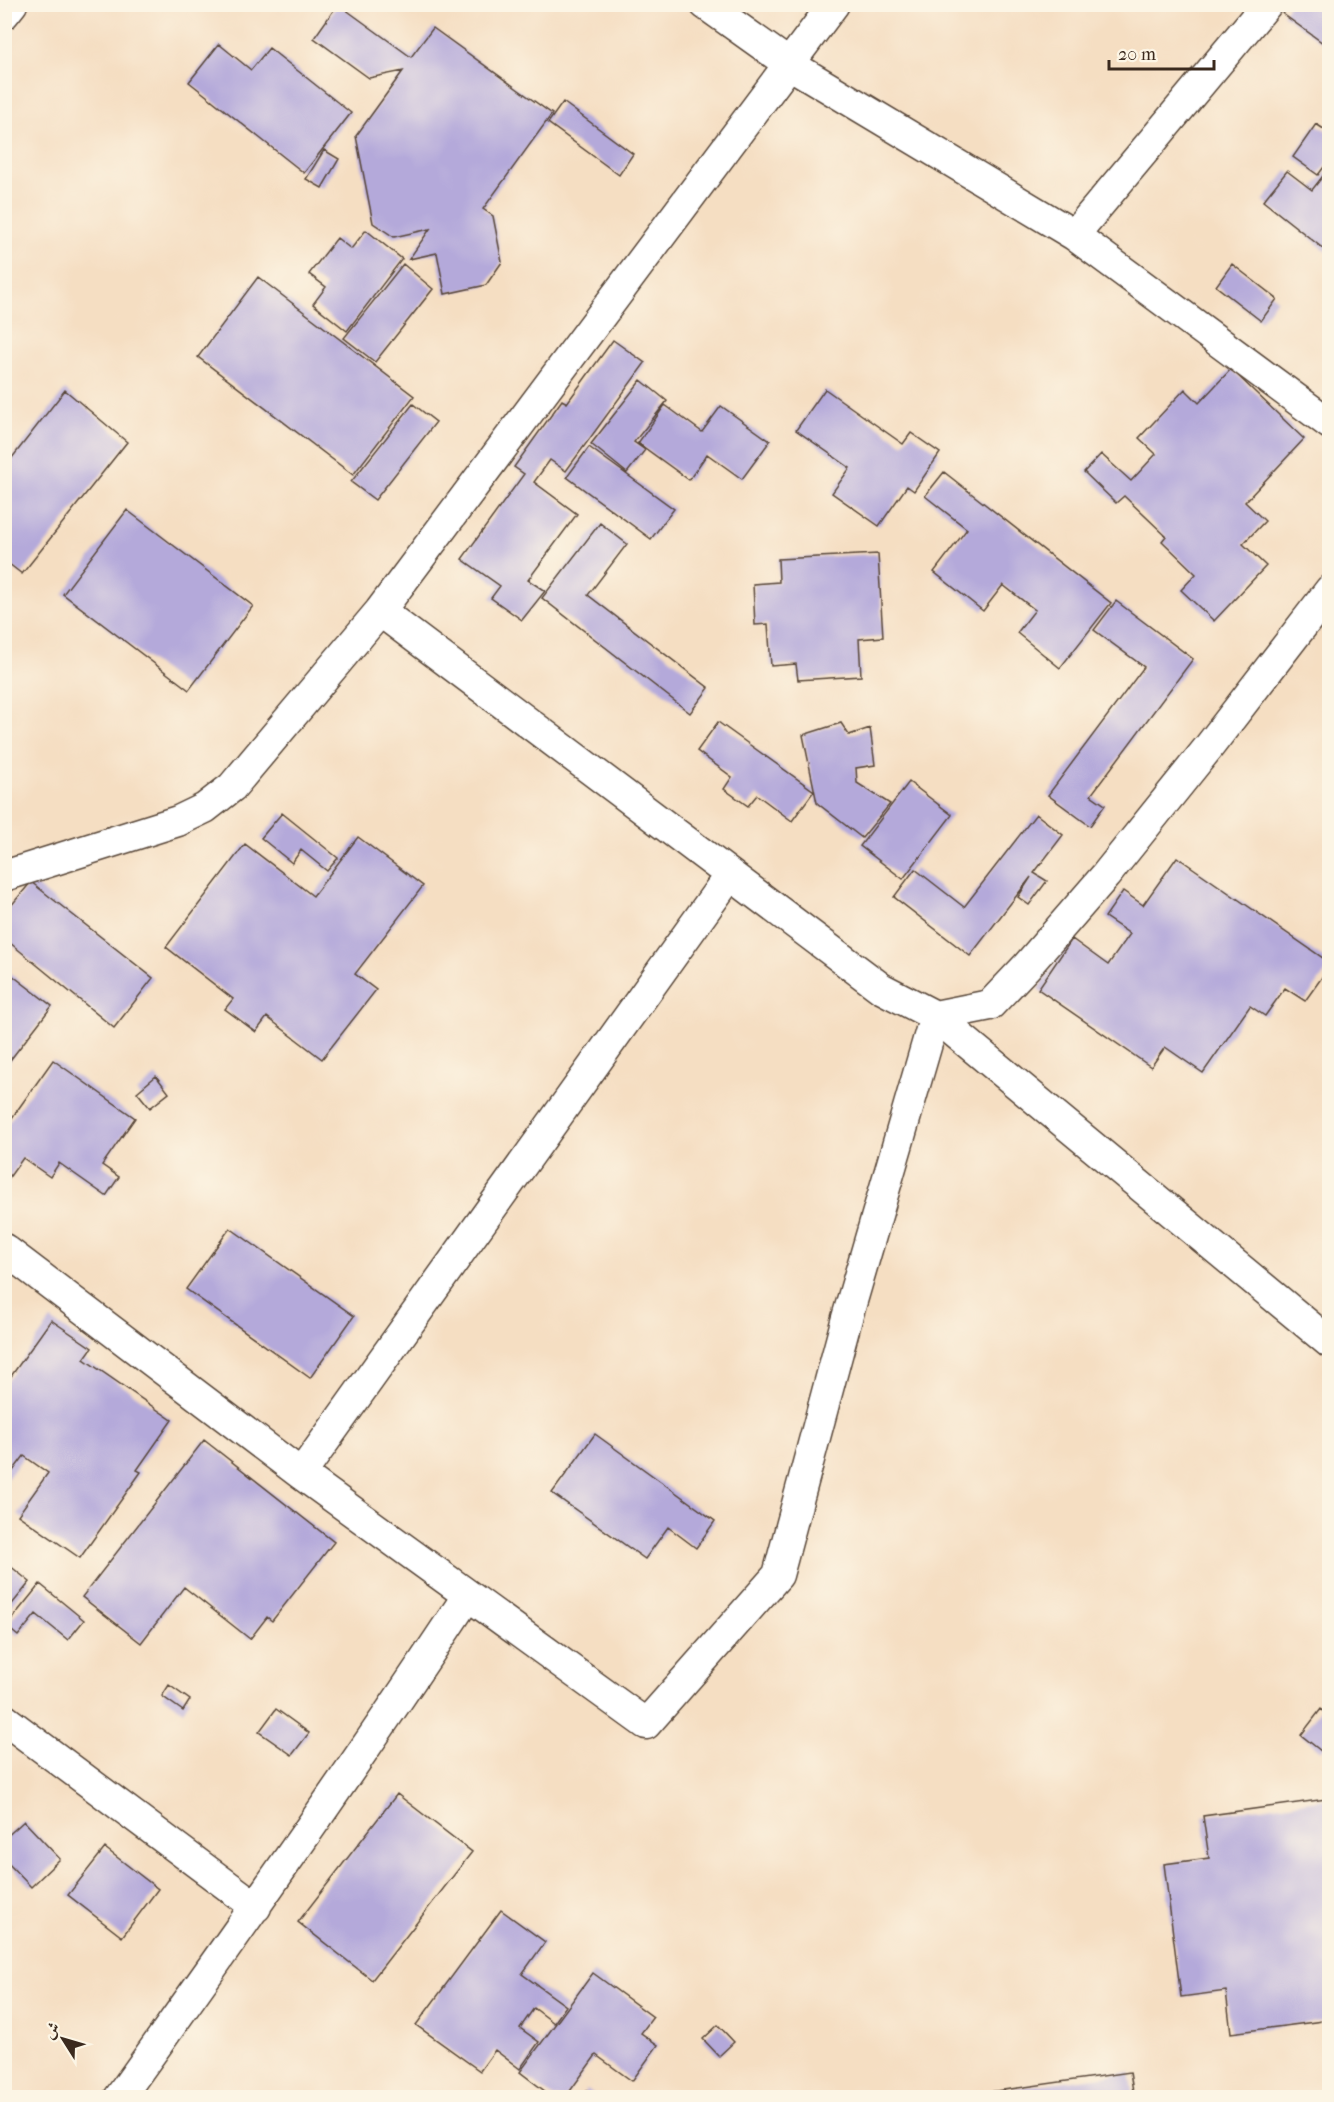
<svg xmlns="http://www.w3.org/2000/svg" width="1334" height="2102" viewBox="0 0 1334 2102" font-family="'IM FELL French Canon',Amiri,serif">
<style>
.building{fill:#b4a9da}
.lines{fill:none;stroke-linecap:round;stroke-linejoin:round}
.street-casing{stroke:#574537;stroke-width:33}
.street{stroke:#fff;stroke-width:30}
</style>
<rect width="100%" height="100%" fill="#fcf5e5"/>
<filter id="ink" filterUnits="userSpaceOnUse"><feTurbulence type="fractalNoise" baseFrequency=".0167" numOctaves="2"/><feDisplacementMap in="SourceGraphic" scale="12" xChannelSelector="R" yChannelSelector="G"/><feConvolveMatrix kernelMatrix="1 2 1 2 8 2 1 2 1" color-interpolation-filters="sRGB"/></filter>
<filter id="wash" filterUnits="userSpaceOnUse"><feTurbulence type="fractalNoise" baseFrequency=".008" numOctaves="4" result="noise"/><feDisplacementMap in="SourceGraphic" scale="24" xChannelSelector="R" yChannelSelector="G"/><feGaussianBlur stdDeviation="1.35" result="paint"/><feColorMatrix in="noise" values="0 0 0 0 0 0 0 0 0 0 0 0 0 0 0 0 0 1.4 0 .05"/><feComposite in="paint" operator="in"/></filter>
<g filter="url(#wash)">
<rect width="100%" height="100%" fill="#f5dec2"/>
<g id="blocks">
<path class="building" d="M338 4 411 57 433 28 552 114 483 209 493 216 502 262 486 285 445 294 437 253 409 259 430 229 394 237 373 223 356 136 403 71 369 78 314 38Z
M1290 4H1330V48L1283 14Z
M219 44 251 70 269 48 351 113 304 173 189 82Z
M563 102 633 154 619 175 548 123Z
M1316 124 1330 133V159L1318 175 1293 157Z
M324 150 339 159 322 188 306 179Z
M1330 167V254L1263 201 1287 171 1312 190Z
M366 230 402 259 347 331 313 304 326 287 309 274 337 238 351 249Z
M403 264 433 289 375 362 344 338Z
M1232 264 1277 299 1261 321 1216 286Z
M258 277 414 396 353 475 198 357Z
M613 340 645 363 566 471 550 460 534 482 577 514 528 580 545 591 522 620 491 598 500 586 462 559 524 474 514 467 562 400 567 403Z
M1231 369 1304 439 1245 502 1265 521 1243 544 1266 566 1214 621 1181 590 1196 574 1162 541 1166 536 1124 496 1116 503 1084 472 1101 454 1131 481 1156 454 1139 438 1154 422 1185 389 1199 403Z
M641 380 667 401 634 442 645 450 627 473 591 444Z
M825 389 903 444 911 433 940 453 914 491 907 486 879 526 832 493 850 468 796 430Z
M65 390 127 442 22 574 4 560V468Z
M413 404 436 422 375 500 351 482Z
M665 405 702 432 721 406 770 441 742 479 707 454 689 480 638 443Z
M589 447 674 509 651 539 567 477Z
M944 472 1111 603 1060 668 1017 633 1035 610 1003 585 983 611 934 572 967 529 925 496Z
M127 510 253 606 189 690 63 594Z
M600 523 627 544 588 595 709 688 690 713 542 598Z
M878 554 883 637 859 639 861 676 798 680 796 664 771 666 768 624 755 625 753 584 779 582 778 559Z
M1116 601 1193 659 1091 795 1105 805 1090 826 1048 795 1144 667 1094 630Z
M718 722 814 791 792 821 757 795 748 806 724 789 732 777 697 751Z
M841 723 849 735 870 728 875 765 856 768 857 783 890 804 862 838 817 803 803 735Z
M909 782 952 815 903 879 860 846Z
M282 813 338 858 327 871 301 850 292 863 261 838Z
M1036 814 1063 835 1034 873 1047 881 1029 905 1018 897 1031 877 970 956 894 897 915 869 964 907Z
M358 837 423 886 355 974 376 990 322 1059 267 1017 256 1032 225 1009 233 999 166 947 245 844 313 896Z
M1177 857 1330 963V966L1305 1001 1285 988 1265 1016 1250 1006 1203 1073 1165 1047 1151 1067 1038 989 1072 939 1108 965 1130 934 1105 917 1123 891 1143 905Z
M31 882 153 978 114 1028 4 938V914Z
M4 969 52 1006 4 1068Z
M53 1060 135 1118 102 1165 119 1177 106 1196 59 1163 50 1177 23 1158 8 1179 4 1176V1129Z
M156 1076 169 1093 150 1108 137 1092Z
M230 1228 354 1316 310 1378 186 1289Z
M51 1320 92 1348 84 1359 172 1420 137 1470 141 1472 80 1558 18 1515 48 1473 24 1456 4 1483V1386Z
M595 1434 715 1521 696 1548 668 1527 645 1559 552 1493Z
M204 1440 334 1542 272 1621 267 1617 250 1639 184 1587 141 1643 82 1597Z
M4 1561 30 1582 4 1614Z
M40 1584 84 1620 68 1640 36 1614 18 1636 6 1626Z
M169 1685 190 1700 183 1711 162 1696Z
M276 1709 309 1733 292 1755 259 1732Z
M1321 1709 1330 1716V1740L1321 1751 1301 1735Z
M397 1794 472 1852 372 1980 298 1922Z
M1326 1799 1330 1822V2020L1231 2033 1226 1991 1181 1997 1164 1864 1209 1858 1203 1816Z
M24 1821 60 1859 31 1887 4 1859V1839Z
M105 1848 158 1889 122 1937 68 1895Z
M501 1910 545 1942 522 1974 566 2006 554 2023 534 2008 520 2028 539 2042 520 2069 495 2050 480 2071 416 2025Z
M593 1973 653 2017 641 2033 658 2045 632 2081 596 2055 565 2098H554L520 2072Z
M718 2025 734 2042 719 2056 703 2039Z
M1130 2072 1134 2098H990L989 2092Z
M587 2090 598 2098H581Z"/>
</g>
</g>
<g filter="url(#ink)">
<use href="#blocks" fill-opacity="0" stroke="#574537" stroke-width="1.5"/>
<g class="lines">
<g class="street-casing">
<path id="street" d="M705 4 789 64 1074 235 1330 424
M4 14 12 4
M1074 235 1267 4
M380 611 881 988 935 1016 990 1005 1027 966 1106 875 1208 748 1330 590
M4 876 178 821 205 808 232 787 380 611 834 4
M4 1249 301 1474 646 1724 778 1575 847 1318 935 1016 1330 1343
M301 1474 730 875
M4 1719 256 1907
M119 2098C238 1932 356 1765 468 1595"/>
</g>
<use href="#street" class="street"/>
</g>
</g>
<rect width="1334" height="2102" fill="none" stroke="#fcf5e5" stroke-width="24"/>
<g transform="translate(63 2039) rotate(307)" stroke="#fcf5e5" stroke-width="4.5" paint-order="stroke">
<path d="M0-4.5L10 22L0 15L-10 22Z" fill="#3b2a1e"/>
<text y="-9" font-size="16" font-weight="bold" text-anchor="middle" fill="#3b2a1e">ش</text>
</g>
<path d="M1109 60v9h105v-9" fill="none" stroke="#3b2a1e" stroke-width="3"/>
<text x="1118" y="60" font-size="18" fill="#3b2a1e" stroke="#fcf5e5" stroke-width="4.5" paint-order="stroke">20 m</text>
</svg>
